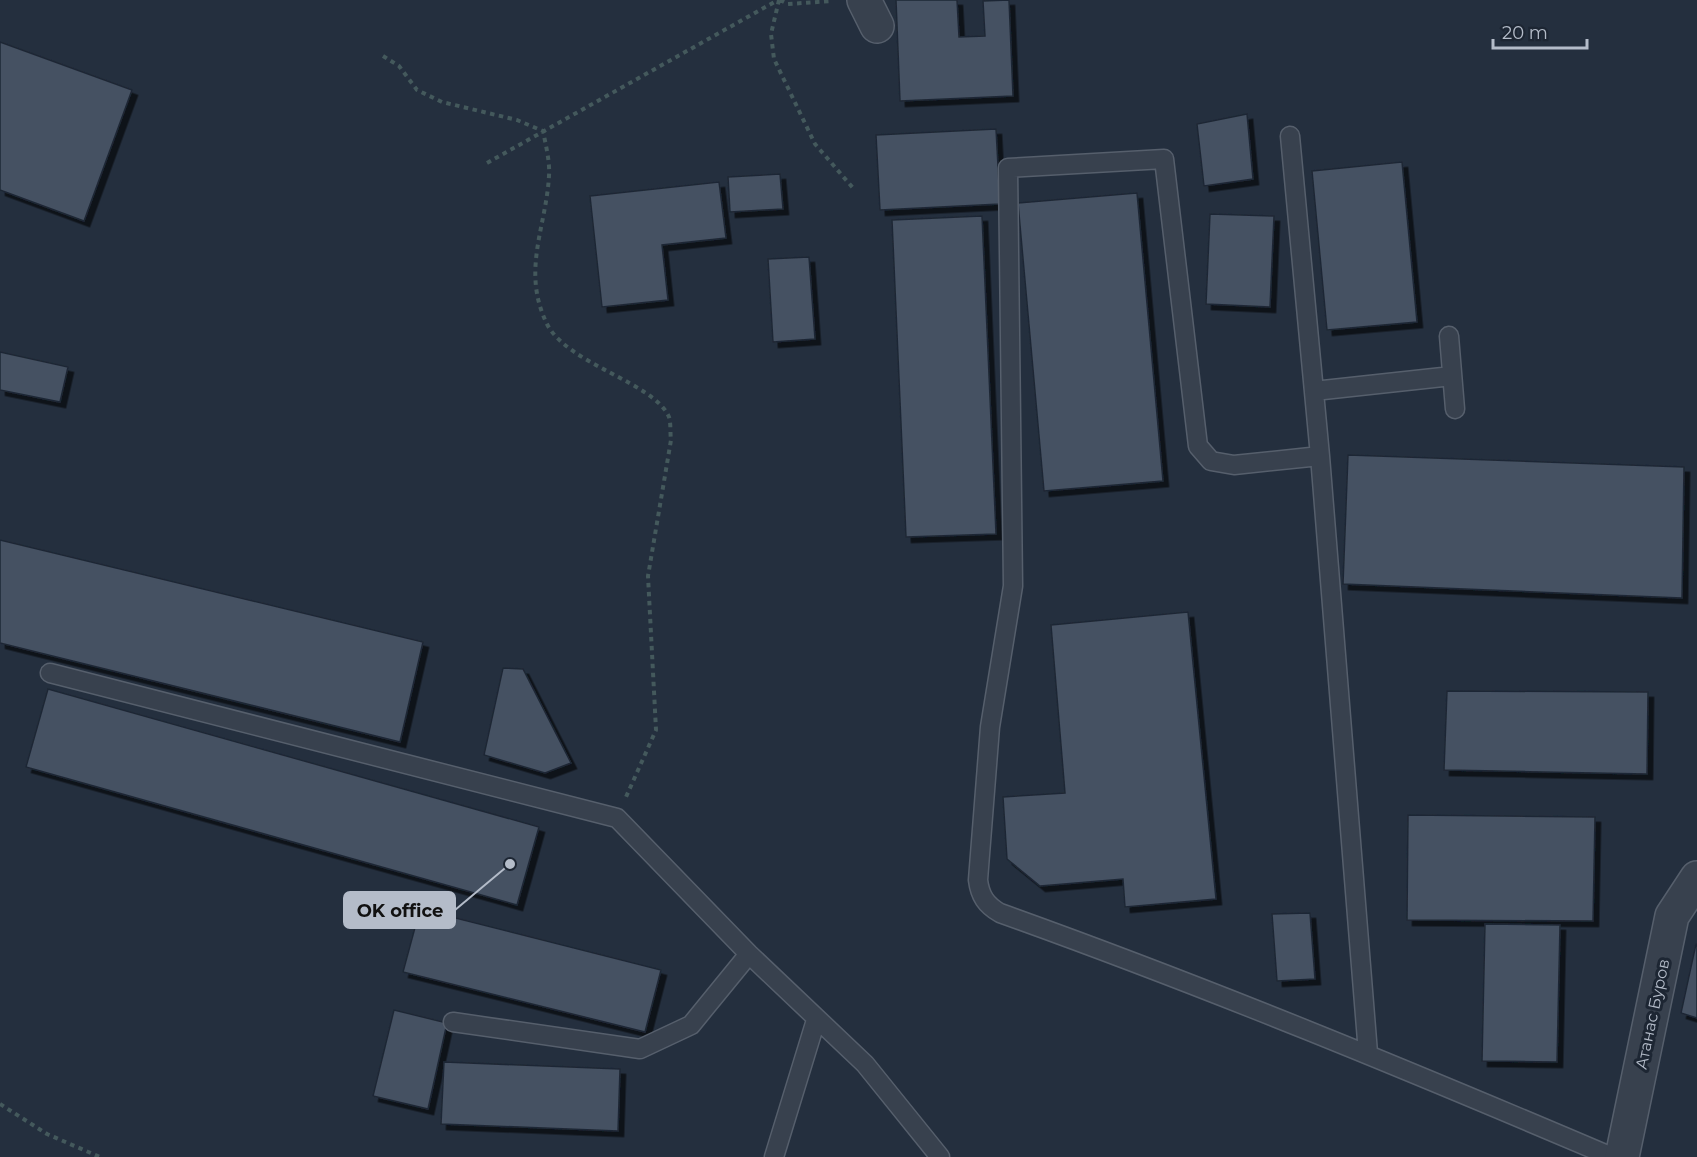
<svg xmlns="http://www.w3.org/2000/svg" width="1697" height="1157" viewBox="0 0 1697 1157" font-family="Montserrat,sans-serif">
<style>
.building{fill:#455162;stroke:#1f2835;stroke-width:1.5;filter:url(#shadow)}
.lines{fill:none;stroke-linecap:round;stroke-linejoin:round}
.lane-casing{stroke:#565f6c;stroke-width:21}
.street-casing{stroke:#565f6c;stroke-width:36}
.path{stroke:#44595c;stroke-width:4;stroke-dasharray:4.5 4.5;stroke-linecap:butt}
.lane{stroke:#38414e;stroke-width:18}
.street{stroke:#38414e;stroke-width:33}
.labels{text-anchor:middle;stroke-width:6;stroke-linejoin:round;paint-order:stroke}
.street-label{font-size:16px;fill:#b4bcc9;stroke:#1d2633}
.leader{fill:none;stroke:#b4bcc9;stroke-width:2}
.callout-dot{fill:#b4bcc9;stroke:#1d2633;stroke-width:2}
.callout{fill:#b4bcc9;stroke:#b4bcc9;stroke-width:2}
.callout-label{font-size:18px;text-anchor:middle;font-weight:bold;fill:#111}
</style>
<defs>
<filter id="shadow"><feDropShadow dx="5.5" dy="5.5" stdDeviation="0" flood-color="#0009"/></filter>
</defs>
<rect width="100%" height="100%" fill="#242f3e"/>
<path class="building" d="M896 0H957L959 37 985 36 983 1 1009 0 1013 96 900 101Z
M0 42 132 90 84 221 0 190Z
M1247 114 1253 179 1204 186 1197 124Z
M996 129 1000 204 880 210 876 135Z
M1402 162 1417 322 1327 330 1312 171Z
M780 174 783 209 730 212 728 177Z
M719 182 726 238 662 245 668 300 602 307 590 196Z
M1137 193 1163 481 1044 491 1018 203Z
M1210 214 1274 216 1270 307 1206 304Z
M982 216 996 534 906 537 892 220Z
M809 257 815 339 773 342 768 259Z
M0 352 68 367 60 402 0 390Z
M1348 455 1684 467 1682 598 1343 584Z
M0 540 423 642 400 742 0 643Z
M1188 612 1216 899 1125 907 1123 879 1040 886 1007 859 1003 797 1065 793 1051 625Z
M503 668 523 669 571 763 545 773 484 755Z
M48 689 539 827 517 905 26 767Z
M1447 691 1648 692 1647 774 1444 770Z
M1408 815 1595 817 1593 921 1407 920Z
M420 909 661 970 645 1032 403 972Z
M1310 913 1315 979 1277 981 1272 914Z
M1485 924 1560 925 1557 1062 1482 1061Z
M1696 944H1697V1018L1681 1013Z
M394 1010 447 1023 428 1109 373 1096Z
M444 1062 620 1069 618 1131 441 1124Z"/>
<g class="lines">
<g class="lane-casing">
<path id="lane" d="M1290 136 1320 456 1368 1053
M1449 336 1455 409
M1314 391 1452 376
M1320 456 1234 465 1211 461 1198 446 1164 159 1008 168 1013 586 990 727 978 880C980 896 986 905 1000 913 1207 987 1410 1071 1612 1157
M50 673 617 818 749 954 865 1064 940 1157
M453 1022 640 1049 691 1025 749 954
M774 1157 816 1020"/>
</g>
<g class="street-casing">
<path id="street" d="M864 0 877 26
M1622 1157 1672 916 1697 878"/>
</g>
<path class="path" d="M779 0 771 34 774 59 815 144 853 188
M780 0 788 4 832 1
M383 56 399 66 417 90 442 102 517 120 543 131C546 146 550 162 549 176 546 228 521 271 547 324 568 365 654 382 669 417 671 423 670 433 671 440L648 576 656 730 626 797
M487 163 778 0
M0 1104 47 1134 100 1157"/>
<use href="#lane" class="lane"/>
<use href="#street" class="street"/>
</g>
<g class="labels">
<g class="street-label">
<text transform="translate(1652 1014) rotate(-78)" y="6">Атанас Буров</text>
</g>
</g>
<path class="leader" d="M510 864L455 910"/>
<circle class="callout-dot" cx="510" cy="864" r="6"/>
<rect class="callout" x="344" y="892" width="111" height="36" rx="6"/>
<g class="callout-label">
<text x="400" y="917">OK office</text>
</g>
<path d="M1493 39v9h94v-9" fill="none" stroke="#b4bcc9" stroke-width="3"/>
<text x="1502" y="39" font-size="18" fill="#b4bcc9" stroke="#1d2633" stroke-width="4.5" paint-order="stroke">20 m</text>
</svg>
